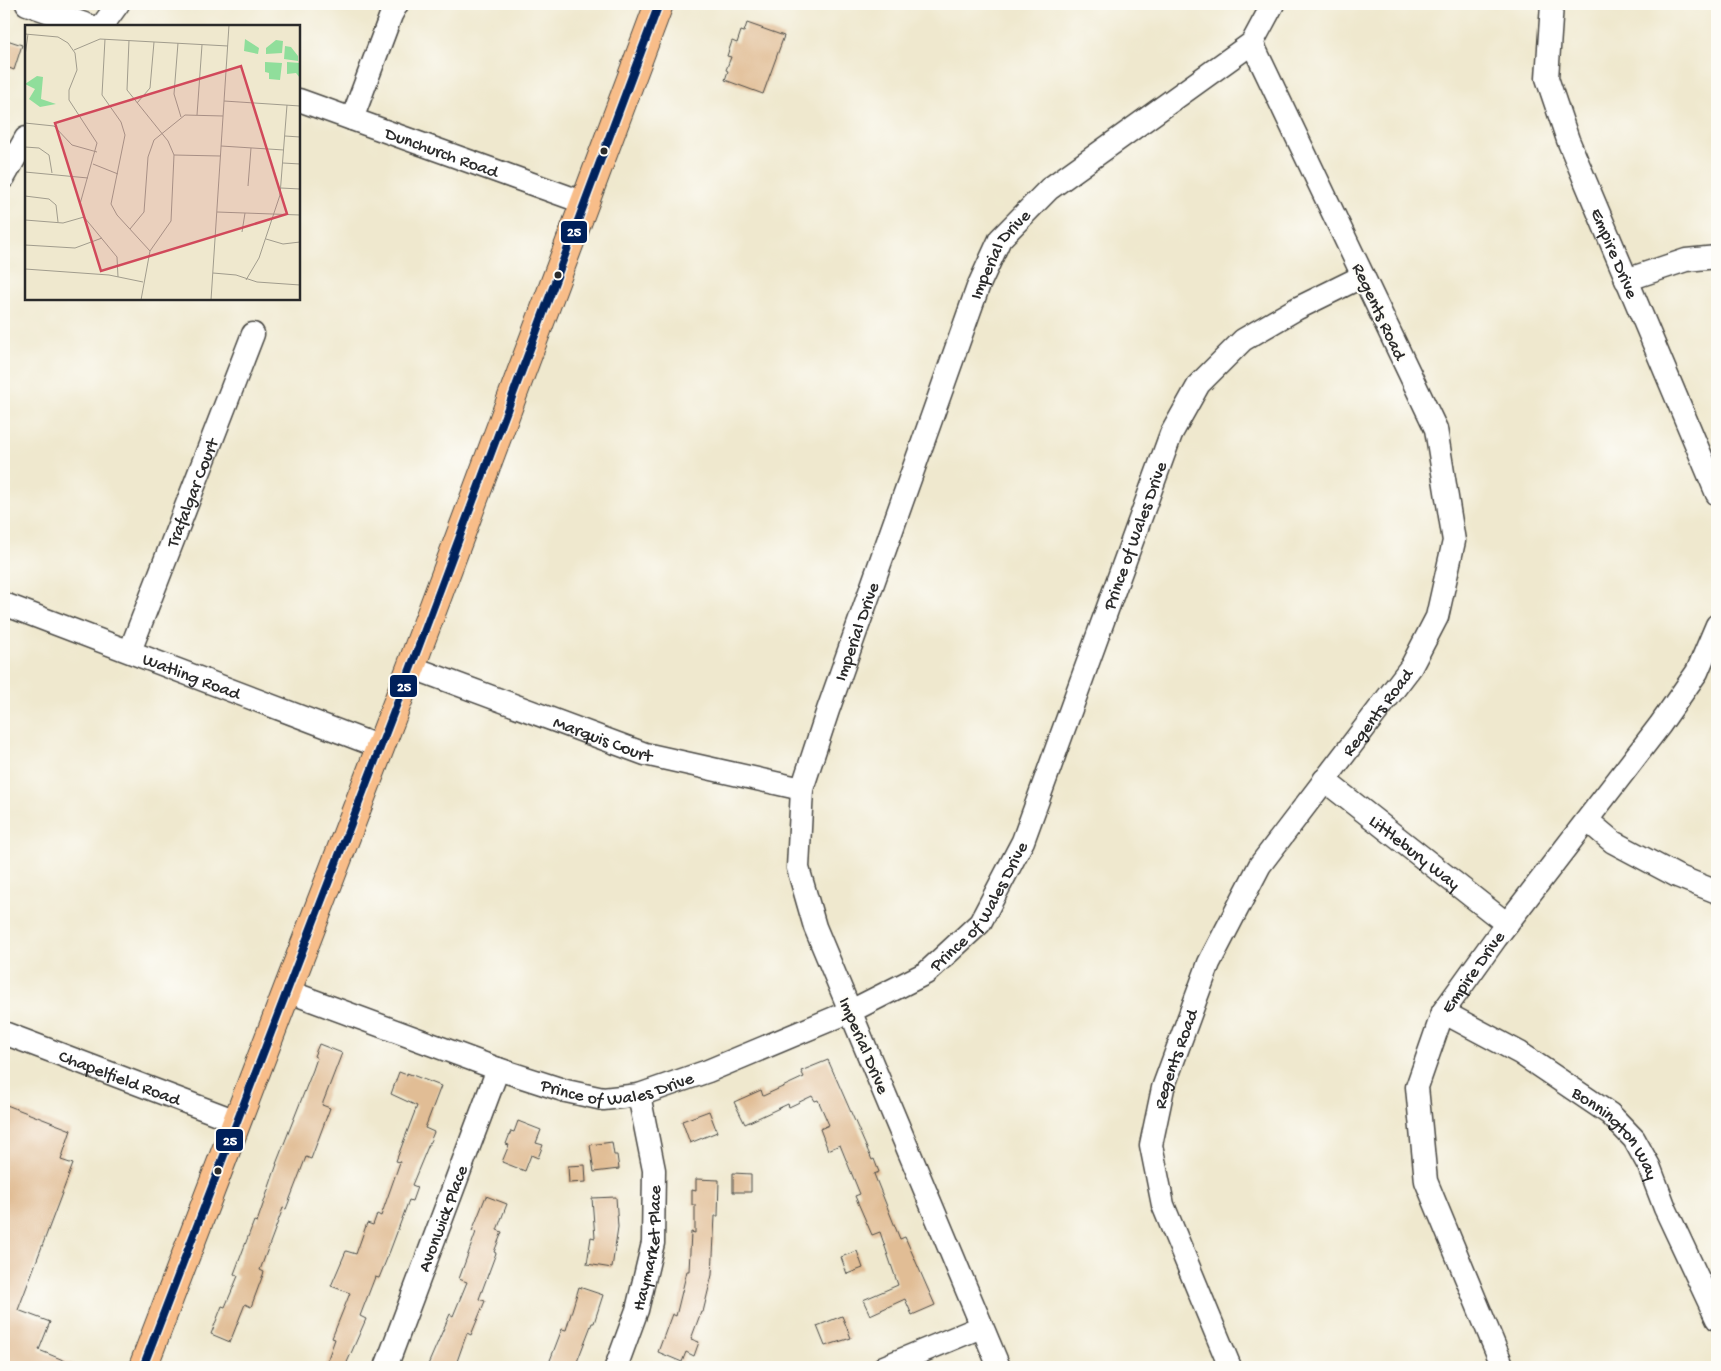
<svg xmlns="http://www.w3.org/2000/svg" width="1721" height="1371" viewBox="0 0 1721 1371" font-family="'Gochi Hand',sans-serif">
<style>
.building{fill:#e1bd95}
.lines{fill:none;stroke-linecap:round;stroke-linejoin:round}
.minor-casing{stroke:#484743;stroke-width:25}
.major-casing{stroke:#484743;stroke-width:30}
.minor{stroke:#fff;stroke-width:22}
.major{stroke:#f8bd89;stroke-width:28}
.bus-1-casing{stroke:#fdfcf7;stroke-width:11}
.bus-1{stroke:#00205b;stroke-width:8}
.bus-dot{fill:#2b2b2b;stroke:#fdfcf7;stroke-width:2}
.labels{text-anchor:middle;stroke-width:4;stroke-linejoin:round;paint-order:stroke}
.street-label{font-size:18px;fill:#2b2b2b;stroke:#fdfcf7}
.inset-road{fill:none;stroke:#a19c8d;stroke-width:1}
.view{fill:#d1495b;fill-opacity:0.15;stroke:#d1495b;stroke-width:2.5}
.inset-edge{fill:none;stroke:#2b2b2b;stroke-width:2.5}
.line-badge{stroke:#fdfcf7;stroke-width:2}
.badge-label{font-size:14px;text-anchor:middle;font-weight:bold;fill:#fff}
</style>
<rect width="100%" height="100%" fill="#fdfcf7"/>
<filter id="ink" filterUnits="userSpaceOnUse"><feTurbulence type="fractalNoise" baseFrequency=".02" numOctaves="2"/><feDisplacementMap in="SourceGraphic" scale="10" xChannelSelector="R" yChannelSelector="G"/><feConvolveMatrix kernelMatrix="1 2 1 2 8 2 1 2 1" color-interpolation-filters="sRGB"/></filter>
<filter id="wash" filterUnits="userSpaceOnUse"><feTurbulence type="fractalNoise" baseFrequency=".0096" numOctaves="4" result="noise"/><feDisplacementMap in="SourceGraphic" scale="20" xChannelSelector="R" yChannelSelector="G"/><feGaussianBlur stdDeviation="1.12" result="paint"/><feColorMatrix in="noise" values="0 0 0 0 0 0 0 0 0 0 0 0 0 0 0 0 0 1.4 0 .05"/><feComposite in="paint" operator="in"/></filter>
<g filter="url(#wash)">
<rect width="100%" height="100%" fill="#efe8ce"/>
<g id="blocks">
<path class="building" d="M747 23 784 36 763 94 725 80 728 71 726 70 731 57 727 56 732 41 737 43 741 31 744 32Z
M4 39 22 45 14 70 4 66Z
M319 1044 342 1053 322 1105 330 1108 311 1159 306 1157 286 1209 283 1208 260 1270 264 1272 251 1307 245 1304 230 1342 211 1334 222 1306 225 1307 238 1276 234 1274 254 1221 257 1222 277 1164H276L313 1070 317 1058 314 1056Z
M828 1060 872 1160 874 1159 879 1172 874 1174 900 1239 905 1237 935 1305 912 1315 905 1299 870 1315 863 1300 898 1285 880 1232 872 1235 855 1196 860 1194 840 1145 828 1150 820 1129 829 1125 818 1100 815 1101 812 1096 789 1107 788 1104 745 1124 734 1102 761 1090 763 1096 804 1077 801 1071Z
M399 1072 407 1075V1073L441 1086 425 1128 434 1132 412 1185 417 1187 412 1201 409 1200 390 1251 379 1278 375 1277 360 1316 366 1319 345 1367H325L335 1339 332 1338 350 1293 331 1286 346 1251 356 1254 367 1223 373 1225 377 1214 381 1216 400 1162 396 1161 417 1106 391 1094Z
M4 1104 71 1130 61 1160 73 1164 18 1310 50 1322 39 1350 80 1367H4Z
M709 1111 717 1132 690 1143 682 1121Z
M518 1121 541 1130 536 1143 543 1145 538 1158 531 1155 525 1171 502 1162 509 1145 506 1144 511 1131 514 1132Z
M612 1142 614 1155H617L619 1169 594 1172 590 1145Z
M585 1165 586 1182 569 1183 568 1166Z
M733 1173 751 1174V1192H733Z
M696 1179 719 1180 718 1216H715L712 1275 703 1312H701L691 1339 699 1342 694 1356 686 1352 682 1362 658 1352 672 1314 676 1316 687 1271H689L691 1232 695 1233V1205H692V1190L696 1191Z
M486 1196 507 1204 497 1230 502 1232 494 1252 496 1253 479 1299 485 1301 471 1335 467 1333 455 1367H427L450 1314 453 1316 467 1282 459 1279 476 1232 472 1231Z
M616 1197 618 1227 612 1268 587 1264 591 1237 595 1238 592 1198Z
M857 1251 863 1268 847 1274 841 1257Z
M579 1287 603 1295 594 1323H592L575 1367H560L549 1363 562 1329 566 1330Z
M842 1316 851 1338 825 1346 817 1326Z"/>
</g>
</g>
<g filter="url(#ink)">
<use href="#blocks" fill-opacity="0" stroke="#484743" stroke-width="1"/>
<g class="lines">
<g class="minor-casing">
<g id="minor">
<path d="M27 4 90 26"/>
<path id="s1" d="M1552 4 1547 78 1568 140 1717 494"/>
<path d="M102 26 118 4"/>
<path id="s2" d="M299 100 585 203"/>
<path d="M352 119 391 15 397 4"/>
<path d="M4 177 26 138"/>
<path d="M1626 280 1686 260 1717 257"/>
<path id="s3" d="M4 604 380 747"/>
<path id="s4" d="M130 651 253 334"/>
<path id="s5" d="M411 667 645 754 802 789"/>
<path id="s6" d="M1324 780 1507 924"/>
<path d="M1588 821 1613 842 1677 876 1717 892"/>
<path id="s7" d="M287 991 498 1069 566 1091 603 1099 639 1095 708 1071 851 1011 926 973 980 923 1023 841 1171 434 1199 384 1243 340 1296 309 1363 276"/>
<path id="s8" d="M1443 1012 1520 1053 1610 1114 1634 1139 1649 1166 1665 1208 1717 1319"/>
<path id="s9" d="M4 1033 236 1121"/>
<path id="s10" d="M386 1367 498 1069"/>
<path id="s11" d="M616 1367 637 1310 653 1243 654 1170 639 1095"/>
<path d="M884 1367 981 1327"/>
<path id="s12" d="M999 1367 815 927 798 868 802 789 828 710 978 287 1000 239 1049 189 1252 43 1273 4"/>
<path id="s13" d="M1230 1367 1163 1205 1151 1145 1163 1088 1209 963 1260 865 1411 667 1437 617 1454 541 1436 429 1252 43"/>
<path id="s14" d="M1503 1367 1426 1181 1417 1087 1443 1012 1496 938 1660 725 1697 672 1717 625"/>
</g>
</g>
<g class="major-casing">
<path id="major" d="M143 1367 411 667 659 4"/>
</g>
<use href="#minor" class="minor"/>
<use href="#major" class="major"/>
<g class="bus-1-casing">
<path id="bus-1" d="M143 1367 411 667 659 4"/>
</g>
<use href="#bus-1" class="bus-1"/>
</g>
</g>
<g class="bus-dot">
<circle cx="604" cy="151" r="4.5"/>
<circle cx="558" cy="275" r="4.5"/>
<circle cx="218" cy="1171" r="4.5"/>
</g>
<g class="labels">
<g class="street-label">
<text dy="6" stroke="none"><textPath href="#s2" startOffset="152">Dunchurch Road</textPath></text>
<text dy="6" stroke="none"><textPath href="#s1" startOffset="262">Empire Drive</textPath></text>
<text dy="6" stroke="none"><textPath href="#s12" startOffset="1189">Imperial Drive</textPath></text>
<text transform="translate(1380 311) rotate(65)" y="6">Regents Road</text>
<text dy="6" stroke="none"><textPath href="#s4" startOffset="170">Trafalgar Court</textPath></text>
<text dy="6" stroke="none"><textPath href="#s7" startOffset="1174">Prince of Wales Drive</textPath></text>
<text dy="6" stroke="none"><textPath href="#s12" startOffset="784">Imperial Drive</textPath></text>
<text dy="6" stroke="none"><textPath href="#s3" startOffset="201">Watling Road</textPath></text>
<text dy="6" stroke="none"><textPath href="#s13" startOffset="731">Regents Road</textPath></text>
<text dy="6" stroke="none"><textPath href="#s5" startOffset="205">Marquis Court</textPath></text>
<text dy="6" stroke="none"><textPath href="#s6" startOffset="116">Littlebury Way</textPath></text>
<text dy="6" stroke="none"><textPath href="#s7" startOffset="769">Prince of Wales Drive</textPath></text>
<text dy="6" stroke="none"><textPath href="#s14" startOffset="425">Empire Drive</textPath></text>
<text transform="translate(865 1045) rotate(67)" y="6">Imperial Drive</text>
<text dy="6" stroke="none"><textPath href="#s13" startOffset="326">Regents Road</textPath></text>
<text dy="6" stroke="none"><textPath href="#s9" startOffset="124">Chapelfield Road</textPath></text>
<text dy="6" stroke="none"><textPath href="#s7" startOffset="349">Prince of Wales Drive</textPath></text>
<text dy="6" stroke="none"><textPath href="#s8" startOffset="214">Bonnington Way</textPath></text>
<text dy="6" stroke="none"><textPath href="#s10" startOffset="159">Avonwick Place</textPath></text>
<text dy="6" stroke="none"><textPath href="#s11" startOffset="124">Haymarket Place</textPath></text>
</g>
</g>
<g transform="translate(25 25)">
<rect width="275" height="275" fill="#efe8ce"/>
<path d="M220 14 234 23 233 29 219 26ZM251 15 258 16 257 28 241 29V23ZM260 21 266 22 273 31V36L259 34ZM240 37 257 38 255 55 244 54V48L240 47ZM262 37 275 38V53L271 48 262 49ZM12 51 18 52 16 74 31 79 15 82 4 74 10 64 0 59Z" fill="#90de9b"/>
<path class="inset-road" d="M0 9 33 12 43 18 50 28 52 45 44 65V75L72 118 55 179 59 192 92 232 93 252M80 14 77 70 96 97 100 110 86 179 92 190 125 226M104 15 102 65 143 116 149 130 146 196 125 226 116 275M153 18 149 69 156 92M49 25 75 14 203 21M0 31 3 9M199 76 275 81M112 78 125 63 129 17M172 90 177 20M0 98 29 101 47 120 72 127M260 111 275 112M196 121 259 125M0 122 14 123 24 130 27 148M149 130 195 131M258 138 275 139M68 139 93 149M0 147 63 153M223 161 226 123M256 163 275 164M0 171 24 174 31 180 33 197M192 187 275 190M0 195 38 198 59 192M105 204 119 187 123 132 129 115 160 90 198 91M217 207 220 188M241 214 258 219 275 217M0 220 50 223 77 213M0 244 84 250 118 257M188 248 211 250 232 257 275 260M221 255 234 233 255 170 262 80M186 275 204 0"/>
<path class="view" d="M216 41 262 189 76 246 30 98Z"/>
<rect width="275" height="275" class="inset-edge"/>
</g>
<g class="line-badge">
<rect x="560" y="220" width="28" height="24" rx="5" fill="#00205b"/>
<rect x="389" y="674" width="29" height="24" rx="5" fill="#00205b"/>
<rect x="215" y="1128" width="29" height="24" rx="5" fill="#00205b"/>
</g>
<g class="badge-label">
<text x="574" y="236">25</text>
<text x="404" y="691">25</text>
<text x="230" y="1145">25</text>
</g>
<rect width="1721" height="1371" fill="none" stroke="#fdfcf7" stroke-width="20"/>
</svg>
